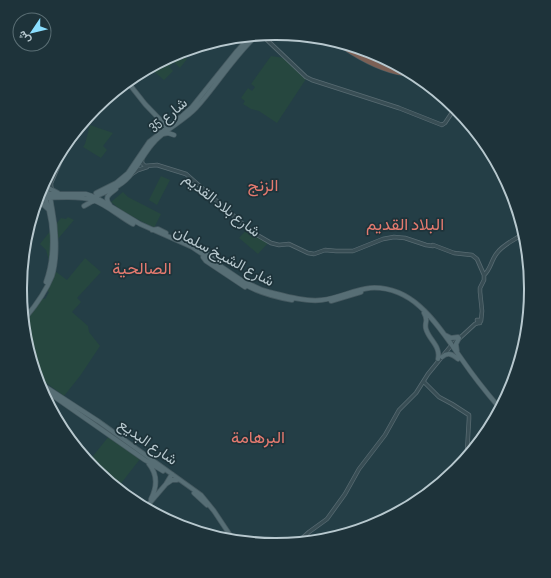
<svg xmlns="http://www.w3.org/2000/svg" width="551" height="578" viewBox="0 0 551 578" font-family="'Sofia Sans Condensed',Vazirmatn,sans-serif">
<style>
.green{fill:#26473f}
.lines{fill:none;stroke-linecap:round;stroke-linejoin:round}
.minor-casing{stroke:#586b72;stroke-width:4.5}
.major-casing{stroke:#465a61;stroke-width:5.5}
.highway-casing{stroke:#475b62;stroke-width:6}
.minor{stroke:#394e55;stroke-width:3}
.major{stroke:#576e75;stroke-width:4}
.highway{stroke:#7c6055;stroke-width:5}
.labels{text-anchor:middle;stroke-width:3.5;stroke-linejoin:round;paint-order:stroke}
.street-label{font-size:15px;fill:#b7c8ce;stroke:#1e333a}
.quarter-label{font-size:17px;fill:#e47a6f;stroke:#1e333a}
.rim{fill:none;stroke:#b7c8ce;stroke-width:2}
</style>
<rect width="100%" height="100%" fill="#243e46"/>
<path class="green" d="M181 52 187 59 180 68 174 62 169 67 173 71 164 80 152 70 178 53Z
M271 56 285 58 306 79 277 123 259 111 251 109 243 104 245 101 241 98 248 88 252 91 255 87 251 84Z
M90 125 113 133 103 146 107 150 101 158 83 147 85 144Z
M161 176 170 180 157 205 149 200Z
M123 192 128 197 161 214 154 228 122 211 111 202Z
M68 217 74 220 57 240 56 224 61 218 66 219Z
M247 229 268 243 258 254 239 238Z
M51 230V261H49L46 250 40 244Z
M85 258 101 272 77 298 81 302 72 312 88 326 89 332 100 346 80 376 64 396 38 377 26 319 42 298 45 299 49 292 45 290 55 271 67 280Z
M109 436 140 459 119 486 95 470 89 461Z"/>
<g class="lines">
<g class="minor-casing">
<path id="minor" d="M264 36 266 39 306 77 312 80 399 108 442 125 445 123 455 108
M253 39 261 37 265 38
M73 141 97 113 93 111
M142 159V163L145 166 157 165 186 174 252 232 271 243 279 245 289 244 308 253 314 254 325 250 336 251H353L383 239 394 237 405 238 426 245 433 246
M132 174 138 170 147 167
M52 190 51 186V183L61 160
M433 245 454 253 472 255 477 259 484 275V280L480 288V292L482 311 481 321
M484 275C491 269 491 260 497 253 503 245 512 241 520 236
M477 320H480V323H478Z
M424 382 439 397 452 404 469 415V419L467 453
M300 540 309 532 327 519 345 494 359 469 385 435 399 410 416 393 428 374 450 347 475 324 478 323"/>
</g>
<g class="major-casing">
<path id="major" d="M130 85 145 104 168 128
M163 134 168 133 174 135
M43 185 58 193
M41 189C55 216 56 254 46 282
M96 193 116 183 128 173 149 142 182 116 192 107 237 51 248 39
M39 196 49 194H86L92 196 102 201 140 224 192 247 241 280 262 290 269 292C285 296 306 302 322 300 339 298 353 290 370 288 416 285 440 329 463 361 474 377 486 392 498 406
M94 197C108 191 123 186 132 173 140 163 146 150 155 141 167 128 184 121 196 108 216 86 232 59 254 38
M41 198C57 198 78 195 93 200 107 205 120 217 133 224
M38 200 48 209
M110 205C103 197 110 194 116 189
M84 206 91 202 94 201
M152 230 158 229 166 233
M194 246 201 249 219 262
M203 257 206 261 245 287
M244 284C259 293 275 297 292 300
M331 301 361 292
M424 313C429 321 424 322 426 329 429 340 441 346 438 359
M26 317C36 305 46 291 52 276 58 257 56 228 52 208 51 204 51 200 50 196 48 193 45 189 43 186
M445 335 451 338 458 337
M457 351 456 344 459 338
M442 357C448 352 452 354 458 359
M38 382 98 421 201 495 214 511 230 535
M39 386 145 460 163 471
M149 464C158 475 157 487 151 499
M166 484 172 480H177
M194 493 207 505
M148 505 166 484 172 474"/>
</g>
<g class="highway-casing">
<path id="highway" d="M344 47C362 59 382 70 403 73
M355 49 375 61
M365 51 377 58 388 63"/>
</g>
<use href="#minor" class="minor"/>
<use href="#major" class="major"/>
<use href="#highway" class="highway"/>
</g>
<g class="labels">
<g class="street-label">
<text transform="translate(168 115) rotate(-40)" y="5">شارع 35</text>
<text transform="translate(222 205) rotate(38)" y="5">شارع بلاد القديم</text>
<text transform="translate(224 256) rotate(28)" y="5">شارع الشيخ سلمان</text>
<text transform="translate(148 442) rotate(35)" y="5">شارع البديع</text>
</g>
<g class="quarter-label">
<text x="263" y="191">الزنج</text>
<text x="405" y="230">البلاد القديم</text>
<text x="142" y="274">الصالحية</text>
<text x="258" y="443">البرهامة</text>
</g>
</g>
<path d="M0 0H551V578H0ZM275 40H276A248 248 0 0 1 524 288V290A248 248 0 0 1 276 538H275A248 248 0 0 1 27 290V288A248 248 0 0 1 275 40Z" fill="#1e333a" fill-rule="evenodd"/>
<path class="rim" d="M275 40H276A248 248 0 0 1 524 288V290A248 248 0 0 1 276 538H275A248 248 0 0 1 27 290V288A248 248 0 0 1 275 40Z"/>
<g transform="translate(32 32) rotate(235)"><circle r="19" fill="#1e333a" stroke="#5b6f75"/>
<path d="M0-3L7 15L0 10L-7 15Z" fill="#8bdfff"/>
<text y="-6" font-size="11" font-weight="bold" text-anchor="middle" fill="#b7c8ce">ش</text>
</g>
</svg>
